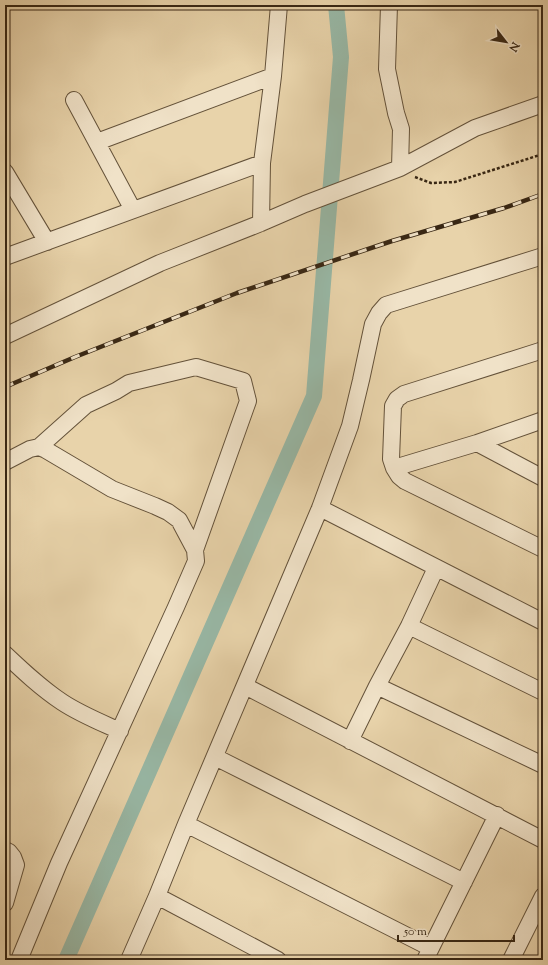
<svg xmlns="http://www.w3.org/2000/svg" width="548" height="965" viewBox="0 0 548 965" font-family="'Sorts Mill Goudy',serif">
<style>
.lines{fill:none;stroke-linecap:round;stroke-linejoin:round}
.canal{stroke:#98b8a6;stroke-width:16}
.minor-casing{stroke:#64523a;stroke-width:18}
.path{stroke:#382714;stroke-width:2.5;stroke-dasharray:3 2;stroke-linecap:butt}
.minor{stroke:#f0e2c8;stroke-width:16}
.rail-casing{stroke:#382714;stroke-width:4.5}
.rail{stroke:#f0e2c8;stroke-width:3;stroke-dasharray:9;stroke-linecap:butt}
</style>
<rect width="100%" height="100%" fill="#e8d3aa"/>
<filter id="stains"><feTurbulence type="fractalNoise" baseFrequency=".005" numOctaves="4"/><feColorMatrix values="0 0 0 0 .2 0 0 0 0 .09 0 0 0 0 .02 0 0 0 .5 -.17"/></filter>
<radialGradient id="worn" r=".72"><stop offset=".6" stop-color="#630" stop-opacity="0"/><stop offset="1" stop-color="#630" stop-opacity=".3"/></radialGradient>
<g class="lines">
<path class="canal" d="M66 960 314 396 341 57 336 5"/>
<g class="minor-casing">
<path id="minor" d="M389 5 387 69 396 113 401 129 400 168
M74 100 133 210
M97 142 273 76
M5 172 47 242
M261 223 262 163 273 76 279 5
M5 257 262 163
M5 336 160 263 261 223 305 204 400 168 475 128 543 104
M543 350 404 394 397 399 393 406 391 459 394 468 399 476 405 481 543 549
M477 443 543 478
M39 447 86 405 116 391 129 383 196 367 243 381 248 401 195 550
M5 462 30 449 39 447 46 450 112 489 155 506 168 512 179 520 195 550 196 561 176 607 59 863 19 960
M394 468 477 443 543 420
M320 508 543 622
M409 626 543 692
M5 654C23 671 41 688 62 702 80 714 100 722 120 731
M245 686 543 840
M377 686 543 765
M350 741 377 686 409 626 436 568
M215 757 464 882
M186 824 431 948
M5 850 9 852 13 857 16 865 5 903
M157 896 278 960
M129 960 157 896 186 824 320 508 350 426 361 380 373 324 379 313 386 305 543 256
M425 960 497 815
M511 960 543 896"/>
</g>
<path class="path" d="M415 177 431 183 455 182 543 154"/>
<use href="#minor" class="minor"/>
<g class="rail-casing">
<path id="rail" d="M5 387 75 357 237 293 392 241 504 208 543 194"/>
</g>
<use href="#rail" class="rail"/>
</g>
<rect width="548" height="965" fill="none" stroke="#e8d3aa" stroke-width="20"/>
<rect x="6" y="6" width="536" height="953" fill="none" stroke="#382714" stroke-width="2"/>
<rect x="10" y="10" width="528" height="945" fill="none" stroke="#382714"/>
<g transform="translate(506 42) rotate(121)" stroke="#f0e2c8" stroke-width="3" paint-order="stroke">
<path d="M0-3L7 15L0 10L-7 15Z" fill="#382714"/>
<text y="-6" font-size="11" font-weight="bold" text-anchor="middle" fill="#382714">N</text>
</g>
<path d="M398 935v6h116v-6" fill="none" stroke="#382714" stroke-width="2"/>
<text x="404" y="935" font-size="12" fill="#382714" stroke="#f0e2c8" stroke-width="3" paint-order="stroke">50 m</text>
<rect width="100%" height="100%" filter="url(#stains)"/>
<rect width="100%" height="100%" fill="url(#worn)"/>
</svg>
